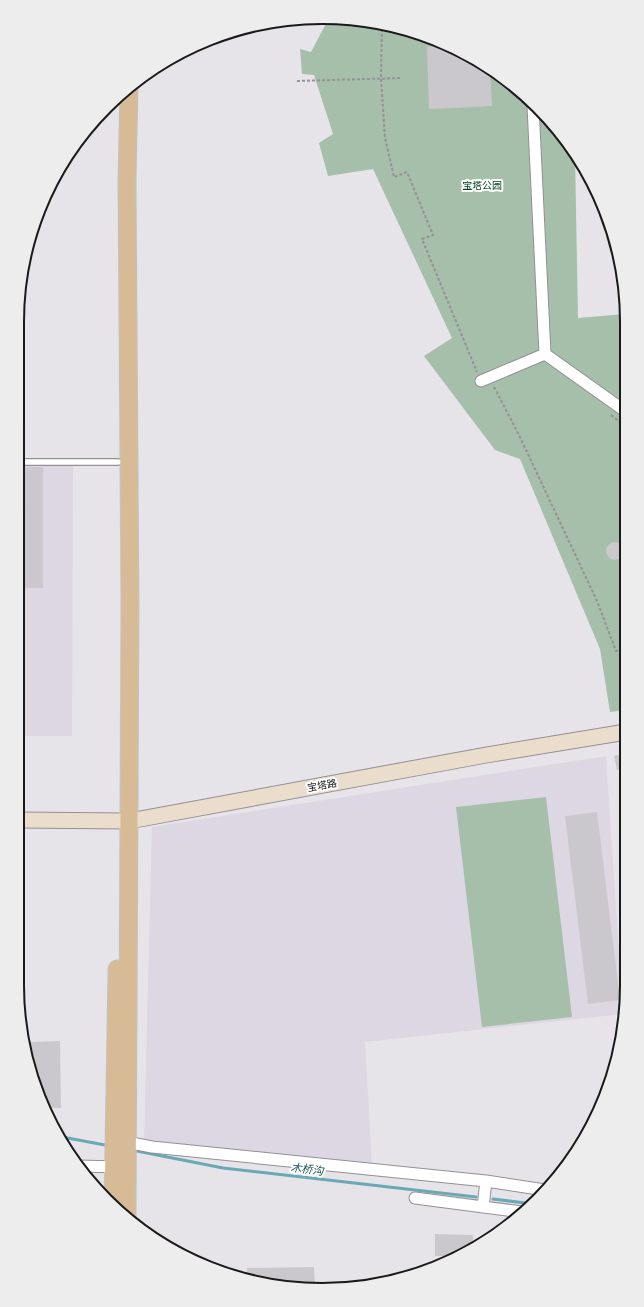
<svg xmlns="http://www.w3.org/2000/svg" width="644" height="1307" viewBox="0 0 644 1307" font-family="'DejaVu Sans','Noto Sans SC',sans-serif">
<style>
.built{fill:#dcd7e3}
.green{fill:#a6bfaa}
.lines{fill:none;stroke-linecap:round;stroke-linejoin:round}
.stream{stroke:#6aa8b3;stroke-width:3}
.building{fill:#cac8cd}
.lane-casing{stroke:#929095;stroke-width:8}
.street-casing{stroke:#929095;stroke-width:13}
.secondary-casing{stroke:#929095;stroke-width:17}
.primary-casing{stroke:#c3c3c4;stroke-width:19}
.path{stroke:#949296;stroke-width:2;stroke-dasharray:3 2;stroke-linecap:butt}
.lane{stroke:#fff;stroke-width:5.5}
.street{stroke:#fff;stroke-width:11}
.secondary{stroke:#ebddcb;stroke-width:15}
.primary{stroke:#d7bb97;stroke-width:17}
.labels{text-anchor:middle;stroke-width:4;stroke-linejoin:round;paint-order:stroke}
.park-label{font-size:10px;fill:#00451a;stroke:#fff}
.street-label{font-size:10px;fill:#1a1a1b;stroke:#fff}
.water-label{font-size:11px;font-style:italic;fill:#1a5059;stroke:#fff}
.rim{fill:none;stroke:#1a1a1b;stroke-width:2}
</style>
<rect width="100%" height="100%" fill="#e6e4e9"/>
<path class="built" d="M73 465 72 736H17V466Z
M606 756 623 1014 365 1042 372 1167 144 1142 152 827Z"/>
<path class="green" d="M329 18H342L401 27 457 48 508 80 564 137 575 155 578 318 625 314 626 710 610 712 600 649 520 459 495 450 424 356 452 338 373 169 328 176 319 143 333 134 314 75 302 74 300 49 311 52Z
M546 797 572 1017 482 1027 456 807Z"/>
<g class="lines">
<path class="stream" d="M62 1137 105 1145
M137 1151 223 1168 476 1197
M493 1199 533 1204"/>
</g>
<path class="building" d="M449 46 457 48 490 69 492 106 429 109 427 47Z
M17 467H43V588H17Z
M606 551a9 9 0 1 1 18 0a9 9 0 1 1-18 0Z
M626 753V768L617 770 614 756Z
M597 812 620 1000 588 1004 565 816Z
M60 1041 61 1108H46L33 1083 29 1057V1042Z
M435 1234 473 1235V1247L457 1258 446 1262V1256H435Z
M314 1267 315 1286 262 1284 247 1278V1268Z"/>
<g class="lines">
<g class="lane-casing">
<path id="lane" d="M17 462H118"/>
</g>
<g class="street-casing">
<path id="street" d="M533 106 545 354
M545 354 625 411
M481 381 545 354
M121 1141 152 1147 486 1181 545 1190
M78 1166 119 1167
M415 1198 522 1212
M483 1207 486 1181"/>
</g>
<g class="secondary-casing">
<path id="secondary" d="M17 820 129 821 486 755 626 732"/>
</g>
<g class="primary-casing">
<path id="primary" d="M113 1206 117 969
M127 1219 130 605 127 181 129 87"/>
</g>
<path class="path" d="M382 24 381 78 385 138 394 177 407 172 433 235 422 239 477 372
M297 81 400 78
M494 387 519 435 597 601 616 651 625 649
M611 415 625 426"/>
<use href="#lane" class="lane"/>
<use href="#street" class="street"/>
<use href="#secondary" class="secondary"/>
<use href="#primary" class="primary"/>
</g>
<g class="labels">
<g class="park-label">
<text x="482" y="189">宝塔公园</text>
</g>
<g class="street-label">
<text transform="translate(322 785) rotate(-10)" y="4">宝塔路</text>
</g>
<g class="water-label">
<text transform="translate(307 1169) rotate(7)" y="4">木桥沟</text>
</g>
</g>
<path d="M0 0H644V1307H0ZM322 24H322A298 298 0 0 1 620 322V985A298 298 0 0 1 322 1283H322A298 298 0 0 1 24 985V322A298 298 0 0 1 322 24Z" fill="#ededed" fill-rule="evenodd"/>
<path class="rim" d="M322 24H322A298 298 0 0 1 620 322V985A298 298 0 0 1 322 1283H322A298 298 0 0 1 24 985V322A298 298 0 0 1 322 24Z"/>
</svg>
